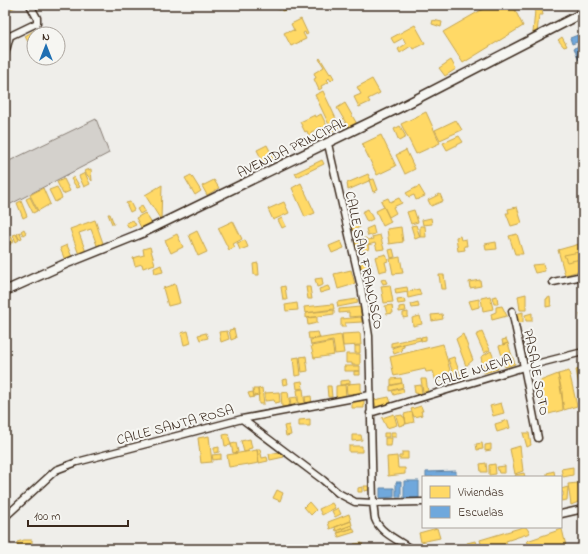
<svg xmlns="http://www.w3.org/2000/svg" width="588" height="554" viewBox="0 0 588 554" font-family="'Indie Flower',sans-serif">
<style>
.green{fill:#d4d1cc;stroke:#887e75}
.homes{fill:#ffd966;stroke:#c4a450}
.schools{fill:#6fa8dc;stroke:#5f82a3}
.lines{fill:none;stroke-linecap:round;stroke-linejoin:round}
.street-casing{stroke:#3b2a1e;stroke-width:9}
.secondary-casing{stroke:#3b2a1e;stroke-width:11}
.street{stroke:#f6f6f2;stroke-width:6}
.secondary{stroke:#f6f6f2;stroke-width:8}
.labels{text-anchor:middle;stroke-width:4;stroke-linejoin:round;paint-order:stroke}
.street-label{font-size:14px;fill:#3b2a1e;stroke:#f6f6f2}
</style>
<rect width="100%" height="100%" fill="#efeeea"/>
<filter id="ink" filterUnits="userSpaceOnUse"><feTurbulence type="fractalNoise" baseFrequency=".025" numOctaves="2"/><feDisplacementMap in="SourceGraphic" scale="8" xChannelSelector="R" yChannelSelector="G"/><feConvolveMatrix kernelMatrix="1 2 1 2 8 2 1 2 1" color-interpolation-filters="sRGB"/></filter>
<g filter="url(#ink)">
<path class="green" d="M96 119 109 153 5 207V163Z"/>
<path class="homes" d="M5 5H21L5 11Z
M279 5H290L291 8 282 11 281 8 278 10 277 6Z
M490 5H506L508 9 513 6 523 26 463 63 443 32Z
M535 10H542L543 15H539L537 34 533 33Z
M301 19 308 34 306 35 305 32 303 33 306 39 291 46 284 33 288 31 289 32 293 30 295 32 291 24Z
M433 20 442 22 441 27 432 24Z
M415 25 425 43 413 49 411 46 400 53 398 49 406 44 403 38 394 43 391 38Z
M35 30 37 34H34V38L28 42 25 36Z
M562 37 567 46 564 47 558 40Z
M320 58 330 74 331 73 334 78 331 81 329 78 327 80 329 82 321 86 322 88 319 90 314 79 316 78 314 73 324 67 319 59Z
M451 60 456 69 445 76 439 68Z
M372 79 380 93 368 99 370 102 359 107 354 97 361 94 357 87Z
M323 91 340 127 332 131 315 95Z
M345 103 357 124 349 128 337 108Z
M426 112 440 143 416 154 401 124Z
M321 114 330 132 324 134 323 131 324 130 322 127 311 132 312 134 309 136 307 131 305 132 300 122 315 115 316 117Z
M456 120 462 130 440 140 435 130Z
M400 126 406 137 399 141 394 129Z
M381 135 396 166 377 175 362 144Z
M459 136 463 142 447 150 443 143Z
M267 145 274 159 264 164 257 150Z
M406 150 415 169 405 174 396 155Z
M322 160 324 164 297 177 295 173Z
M91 169 92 181 84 171Z
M85 173 90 184 84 187 79 176Z
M368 174 371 180 348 190 347 183Z
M191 175 201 191 195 195 185 178Z
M74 177 80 187 77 188 71 179Z
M64 179 70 191 63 194 57 182Z
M374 179 378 190 373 192 369 180Z
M214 180 219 188 207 195 202 186Z
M301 183 315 213 305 217 292 188Z
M162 185 161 220 145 195Z
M419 186 425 196 416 200 414 195 409 197 406 193Z
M57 187 62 198 55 202 49 190Z
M43 188 50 204 38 211 30 195Z
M440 194 443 201 431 206 428 200Z
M30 197 37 211 33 213 26 199Z
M388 198 390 202 399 198 402 203 393 207 396 213 389 217 381 201Z
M21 201 27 216 23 218 17 203Z
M130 202 134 210 130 212 126 203Z
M284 202 289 213 273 220 268 209Z
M142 206 145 211 140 214 137 209Z
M384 207 391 222 383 226 376 211Z
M517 207 522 223 511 226 506 213H509L508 209Z
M368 209 373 219 367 222 362 212Z
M414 210 418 222 411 224 407 212Z
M145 213 153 225 143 231 136 218Z
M108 214H110L114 224H112Z
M282 218 286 226 282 228 278 220Z
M431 218 432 224 423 225 422 220Z
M95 220 104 246 98 248 91 229 79 233 86 252 79 255 70 229Z
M133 220 136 225 129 228 126 223Z
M233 221 242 239 233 244 235 247 229 250 218 228Z
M357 221 360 227 352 231 351 224Z
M416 225 420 237 415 239 411 226Z
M373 226 375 234 368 236 366 229Z
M420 226H425L426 237H420Z
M401 227 403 242 389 244 387 229Z
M24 229 26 233 23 235 21 231Z
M197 231 207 252 198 256 189 235Z
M20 232 22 238 19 239 17 234Z
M16 234 19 240 16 242 13 235Z
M177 234 183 247 171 253 165 240Z
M517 234 523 254H515L509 236Z
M380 235 384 249 377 250 375 243 368 245 367 240 373 239 372 237Z
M11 236 14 242 12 243 9 237Z
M460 236 461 240 466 239 467 246H464L465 250 458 251 456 237Z
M8 238 11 244 7 245 5 239Z
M366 238 369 249 358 253 356 246 353 247 351 242Z
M245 240 248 247 240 250 237 243Z
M341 241 344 248 332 253 329 246Z
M496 242 497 249 486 250 485 244Z
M583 243V270L565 275 558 250Z
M67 245 72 257 65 260 60 248Z
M150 247 155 264 143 268 142 264 135 266 133 258 144 255 143 249Z
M393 249 395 257 391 258 389 250Z
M579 252 581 259 567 262 564 255Z
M386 254 388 261 385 262 387 270 379 272 375 257Z
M400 257 403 273 393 274 390 259Z
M370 261 372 272 362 274 360 263Z
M258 263 259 275H254L253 264Z
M543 264 545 271 535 273 532 265Z
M161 265 163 272 155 274 154 268Z
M351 270 355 284 338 289 334 274Z
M439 275H444L446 289H441Z
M322 278 323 285 317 287 315 279Z
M385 279 387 283 383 284 381 280Z
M480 280 481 286 470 288 469 282Z
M175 284 180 303 168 306 163 288Z
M390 285 393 302 384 303 381 286Z
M285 286 287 300H283L281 287Z
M328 286 330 290 320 293 319 289Z
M306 287H310L312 299H308Z
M407 287 408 292 396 294 395 289Z
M419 289 421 295 408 298 407 292Z
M526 294V310H520L518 296Z
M490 296 493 309 483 311 481 298Z
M497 296 498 304H494L492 297Z
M550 297 551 306 546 307V299Z
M357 299 358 303 338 307 337 302Z
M404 299 405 303 398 304 397 300Z
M479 299V307L472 309 469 301Z
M418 302 419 307 412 308 411 304Z
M297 303 298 310 286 311 285 305Z
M333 304 334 309 305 313 304 307Z
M392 305 393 313 387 314 385 306Z
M405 306 406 311 399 312V307Z
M502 306 507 316 492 320 491 314 496 312V307Z
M360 307 361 316 349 317V312L339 313V309Z
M334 310V314L306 318V313Z
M408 312V317L403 318V313Z
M523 312V322L517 323 516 314Z
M532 313V321H526L525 315Z
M583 313V325L580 314Z
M442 314 443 319 432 321 431 315Z
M420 316 422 324 413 326 412 318Z
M317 317V323L308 325 307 318Z
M361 317 362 322 345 323V327H341V319Z
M234 329 236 338 231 340 229 330Z
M188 331 191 343 184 345 181 333Z
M227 331 229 339 221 342 219 332Z
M318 332 320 338 309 339 308 333Z
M482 332 490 350 484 353 476 335Z
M206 333 208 338 200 340 198 335Z
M360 333 361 345 343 346 342 334Z
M463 334 473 360 466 366 456 339Z
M341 335 344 353 335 354 333 341 311 345 310 340Z
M426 336V340L421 341V337Z
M420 337 421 340 391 347V343Z
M506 339 508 343 503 345 502 340Z
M332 342 334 355 314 358 311 346Z
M508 343 511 353 502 356 499 346Z
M404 344V347L401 348 402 351 394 354 392 348Z
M443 344 452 378 436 382 433 371 426 372 425 369 394 376 390 357Z
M355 346H360V353H355Z
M491 351 498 369 484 373 481 357Z
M511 353 515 364 505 367 501 356Z
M346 354H360V365H352V363H346Z
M306 356 308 371 302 372 300 357Z
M299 357 301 375 295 376 293 358Z
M454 357 462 379 456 381 448 359Z
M344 366H360V371H344Z
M583 368V384L579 385 576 370Z
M354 371H360V375H354Z
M569 371 577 406 564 410 558 374Z
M558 374 562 392 563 410 549 414 547 408 543 409 540 381Z
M401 378 402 383 391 385V379Z
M287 379 288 384 283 385 282 380Z
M421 379H426L428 392H423Z
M350 380V384L340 385V381Z
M302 381 303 388 297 389 296 382Z
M361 383V393L347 394 346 384Z
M402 383 403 387 390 391V386Z
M345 385 346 396 336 397V386Z
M421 385 422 394 415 393 414 386Z
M327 386H331L332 397H328Z
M262 388 264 404H259L258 389Z
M403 388 404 392 394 395 392 391Z
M253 389H258L259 395 254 396Z
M303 389 305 405H299L297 390Z
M253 392 254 397 250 398 248 393Z
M279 392 280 402 275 403 274 400 265 401V393Z
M288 392 290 406 282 407 281 393Z
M311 396 312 404H306L305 397Z
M297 397 298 403H295V406H291L290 398Z
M389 397 391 403 376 407 374 400Z
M352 399H364V408H352Z
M501 403 504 413 493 416 490 406Z
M421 406 423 411H421L422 415 414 417 411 409Z
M412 412 414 422 406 424 404 414Z
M394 414 397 425 387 428 382 418Z
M402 415 403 417H405L406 424 399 426 396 416Z
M310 419V426H299V420Z
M508 420 510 428 497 432 495 424Z
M289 425 291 435 286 436 284 426Z
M391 432H396V437H391Z
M384 433H389V437H384Z
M523 433H529L531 445 527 447Z
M228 434 231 445 225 446 223 435Z
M352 435H361L362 440 352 441Z
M209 436 212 462 201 463 198 438Z
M385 438H392L391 446H385Z
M250 439 252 448 248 449V451L244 452 241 441Z
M236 443 238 452 233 453 231 444Z
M482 443 483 449 477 450 476 444Z
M491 444V450L485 451V445Z
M349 446H362V452H349Z
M520 446 523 471 515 474 510 449Z
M219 447V452L214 453V448Z
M257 449H260L262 458 267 457 268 461 259 463Z
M257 450 259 463 248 465V464L229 467 227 455Z
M279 452 284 457 270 460 269 454Z
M402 452H408V459H399V456H402Z
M221 454V459L213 460 212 455Z
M397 456 398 468H405V474L388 476 387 457Z
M486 463 487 472H481L480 464Z
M495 464 496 474 489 475V465Z
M505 466V473H499L497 467Z
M573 467V475L563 477 561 469Z
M554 471 555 477H547V473Z
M524 473 525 477H516L515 475Z
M578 483 581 501 571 505 568 484Z
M364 486H369V490L364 491Z
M362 487V492H358V488Z
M568 487 567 500 561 501V497L563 496V492H561V489Z
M277 490 283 493 280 501 273 498Z
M309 502 316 510 311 515 304 507Z
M332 503 335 508 322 515 319 509Z
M338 508 341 514 335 517 332 511Z
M349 514 351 521 330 529 328 522Z
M351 521 352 525 336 531 335 527Z
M352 525 353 528 338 533V530Z
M523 527H526L530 533 506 541 507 549H469L467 543 475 541 478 549 482 547 480 540Z
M353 528 355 532 339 537 337 533Z
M437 528 440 538 421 542 419 533Z
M562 529 566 546 557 549H531L527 541Z
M24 540H32V549H17V542Z
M362 543 363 548 355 549 354 544Z"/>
<path class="schools" d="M583 33V58L579 60 574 48 582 45 580 41 572 44 570 38Z
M456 471V477H426V472Z
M404 481H419V498H404Z
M396 482H401V497H396Z
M380 488H394V497L380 498Z"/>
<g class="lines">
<g class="street-casing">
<path id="street" d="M5 54 10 36 37 23V18L30 5
M328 144 361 287 369 336 373 503 423 502
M553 282 583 276
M512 311 524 367 538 438
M370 413 524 367 583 352
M242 419 323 480 338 493 355 502 373 503C374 508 374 514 375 519 380 533 400 541 411 549
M561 514 583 509
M5 517 56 470 77 462 242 419 370 395"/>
</g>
<g class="secondary-casing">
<path id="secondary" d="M5 291 65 264 142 233 397 109 583 13"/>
</g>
<use href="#street" class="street"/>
<use href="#secondary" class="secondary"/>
</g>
</g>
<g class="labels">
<g class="street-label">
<text transform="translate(291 147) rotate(-26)" y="5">AVENIDA PRINCIPAL</text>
<text transform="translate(365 260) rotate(78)" y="5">CALLE SAN FRANCISCO</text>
<text transform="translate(473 370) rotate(-17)" y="5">CALLE NUEVA</text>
<text transform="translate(537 372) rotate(79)" y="5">PASAJE SOTO</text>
<text transform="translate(175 424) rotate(-15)" y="5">CALLE SANTA ROSA</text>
</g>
</g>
<rect width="588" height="554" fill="none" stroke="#f6f6f2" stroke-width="20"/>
<rect x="10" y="10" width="568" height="534" fill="none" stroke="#3b2a1e" stroke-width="1.5" filter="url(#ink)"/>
<rect x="422" y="476" width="140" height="52" fill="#f6f6f2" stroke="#aba49d"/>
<rect x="430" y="486" width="20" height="12" fill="#ffd966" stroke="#aba49d"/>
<text x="458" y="496" font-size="12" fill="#3b2a1e">Viviendas</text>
<rect x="430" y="506" width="20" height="12" fill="#6fa8dc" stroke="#aba49d"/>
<text x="458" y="516" font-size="12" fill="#3b2a1e">Escuelas</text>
<g transform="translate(46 46)"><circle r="19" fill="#f6f6f2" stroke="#aba49d"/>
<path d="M0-3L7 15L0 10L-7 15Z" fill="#1f6fb2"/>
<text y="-6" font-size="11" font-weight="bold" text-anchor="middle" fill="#3b2a1e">N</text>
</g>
<path d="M28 520v6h100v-6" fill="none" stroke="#3b2a1e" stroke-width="2"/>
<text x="34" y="520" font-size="12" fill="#3b2a1e" stroke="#f6f6f2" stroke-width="3" paint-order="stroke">100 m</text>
</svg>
